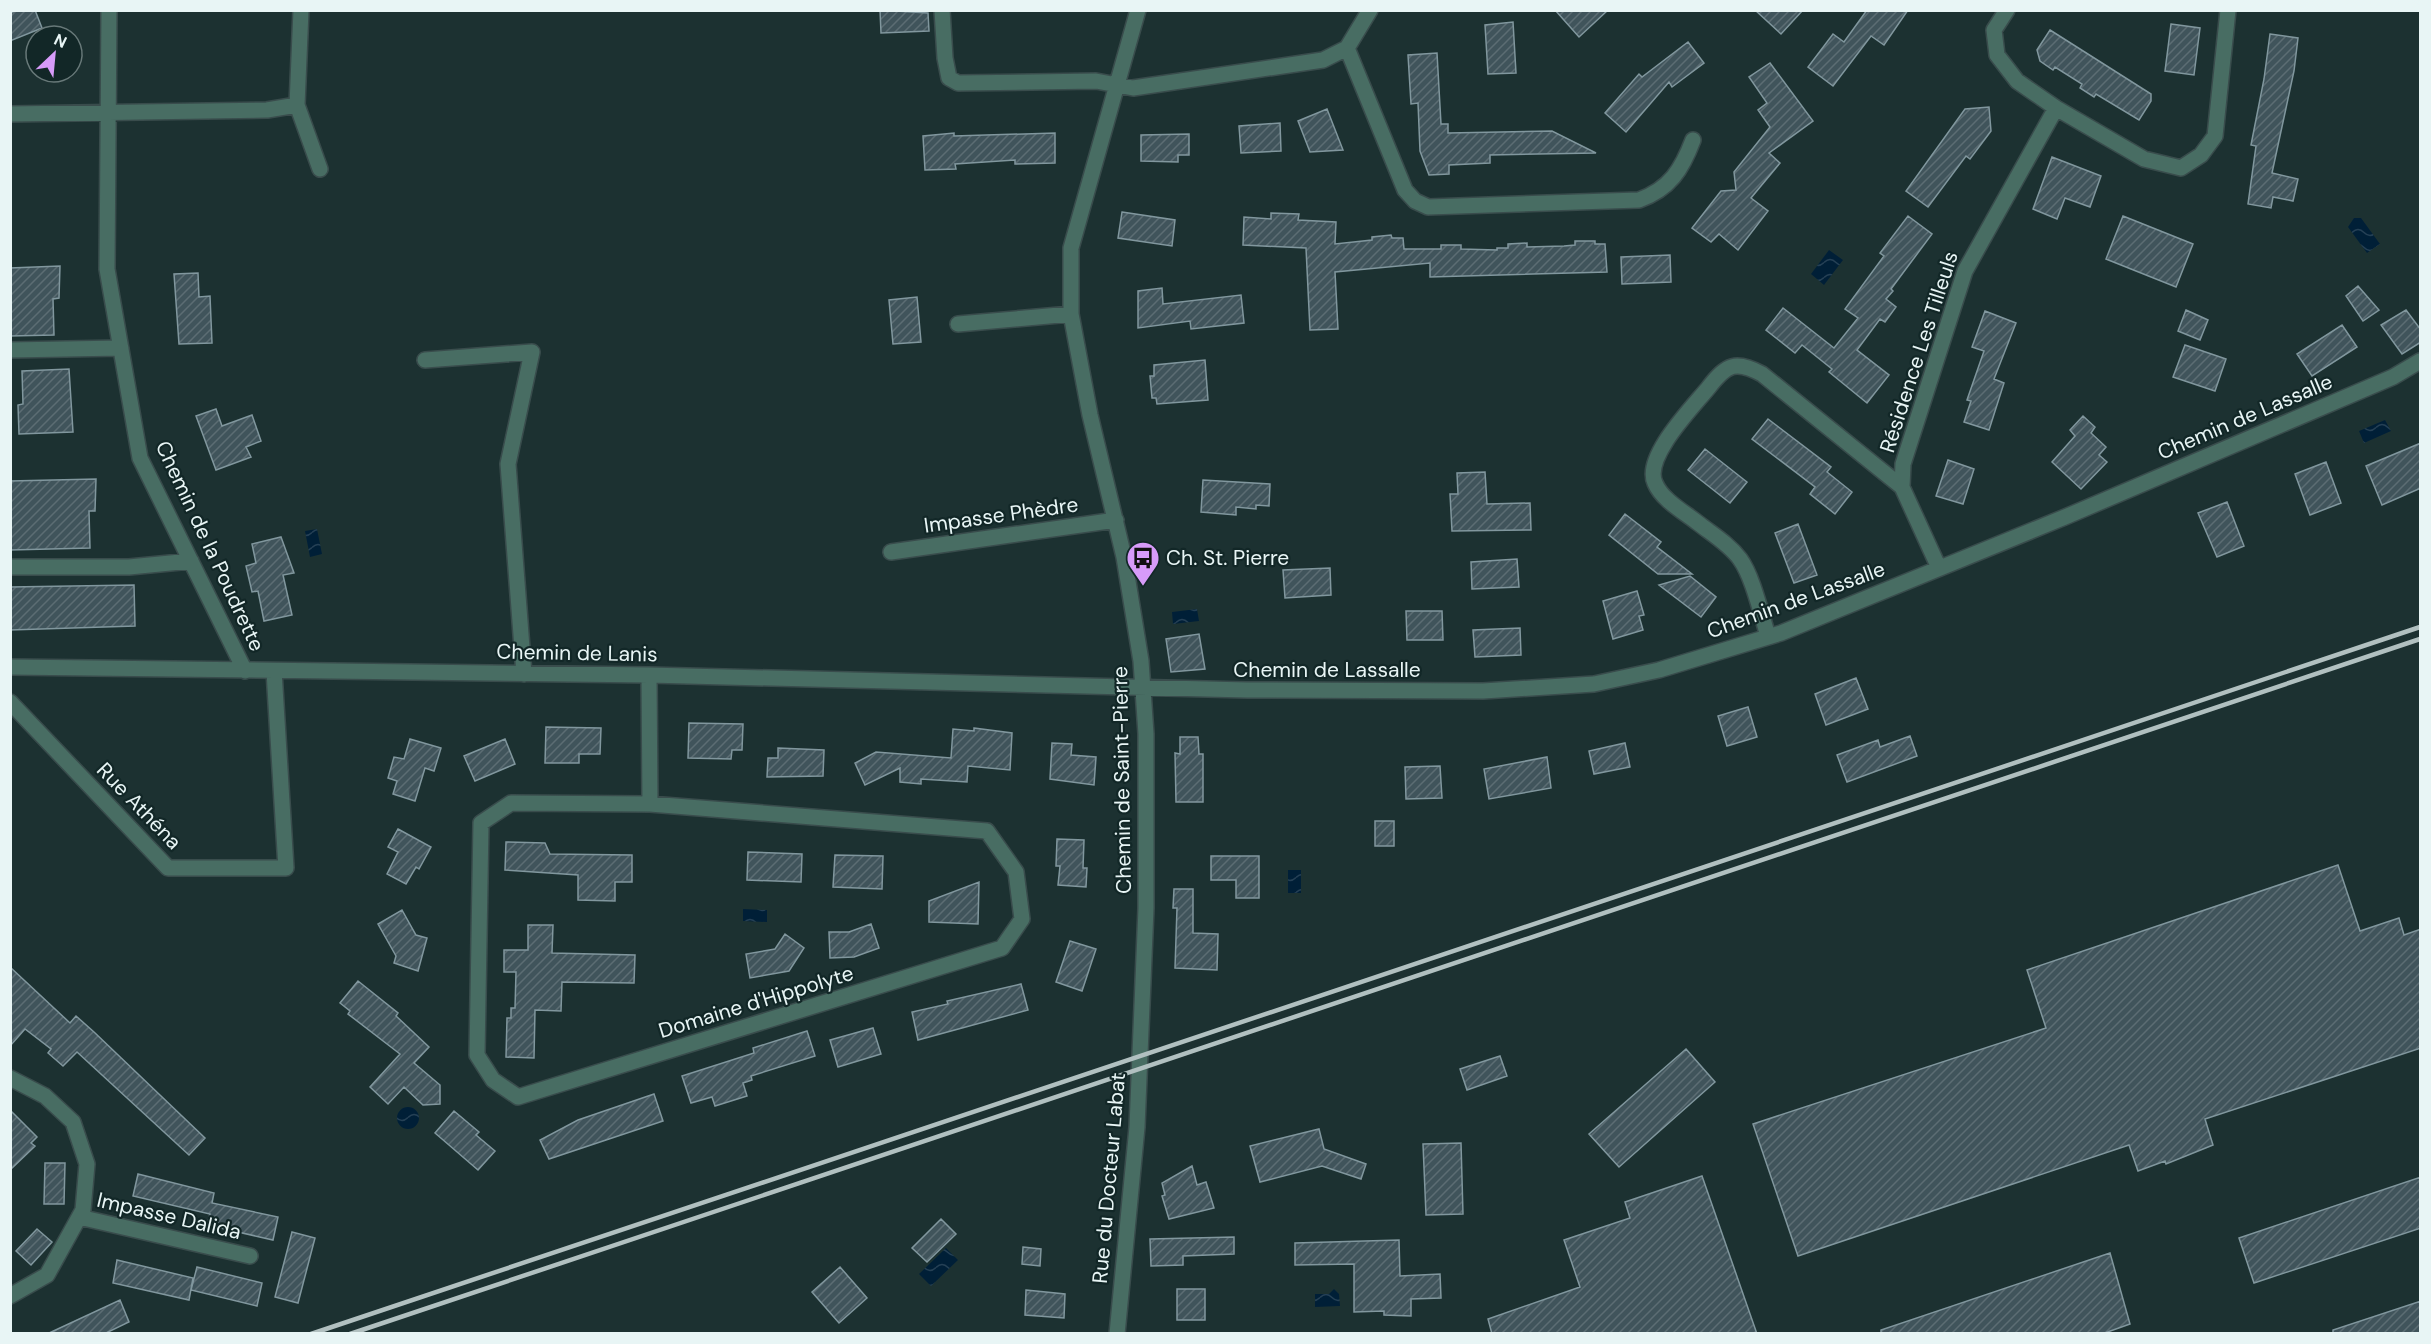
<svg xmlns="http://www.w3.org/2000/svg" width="2431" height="1344" viewBox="0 0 2431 1344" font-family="'DM Sans',sans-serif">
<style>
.water{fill:url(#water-waves)}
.building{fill:url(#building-hatch);stroke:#81979e;stroke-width:1.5}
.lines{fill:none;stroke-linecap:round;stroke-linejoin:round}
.minor-casing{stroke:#394c4c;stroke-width:18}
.minor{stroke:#486d63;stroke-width:15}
.rail{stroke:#b1c0c0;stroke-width:4.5}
.labels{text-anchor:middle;stroke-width:4.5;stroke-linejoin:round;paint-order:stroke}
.street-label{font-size:21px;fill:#e8f5f5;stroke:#122727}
.poi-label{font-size:21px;fill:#e8f5f5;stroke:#122727;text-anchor:start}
</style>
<defs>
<pattern id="water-waves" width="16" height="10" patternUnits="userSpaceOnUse" patternTransform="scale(1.5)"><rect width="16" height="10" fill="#001f37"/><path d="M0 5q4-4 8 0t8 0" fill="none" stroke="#254055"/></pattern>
<pattern id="building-hatch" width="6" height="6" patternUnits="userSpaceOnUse" patternTransform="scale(1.5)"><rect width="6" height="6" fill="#40545b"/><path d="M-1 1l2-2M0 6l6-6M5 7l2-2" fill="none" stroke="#5c6d73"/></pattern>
</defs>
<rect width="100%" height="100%" fill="#1c3131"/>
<path class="water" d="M2354 218H2361L2380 244 2367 253 2348 227Z
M1829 250 1843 260 1824 285 1811 274Z
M2385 420 2391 431 2364 443 2359 431Z
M317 529 322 554 310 557 305 531Z
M1197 609 1199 621 1173 624 1172 612Z
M1288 870H1301V893H1288Z
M743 909 767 910V922L743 921Z
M397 1118a11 11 0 1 1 22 0a11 11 0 1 1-22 0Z
M946 1248 958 1260 931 1286 919 1274Z
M1334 1289 1339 1294 1340 1306 1315 1307V1294H1329Z"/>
<path class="building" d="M17 10H35L42 28 10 41V13Z
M880 10 928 13 929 31 881 33Z
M1555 10H1608L1579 37Z
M1755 10H1803L1781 34Z
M1867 10H1908L1884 45 1871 36 1833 86 1808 67 1833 34 1844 42Z
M1513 22 1516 73 1488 74 1485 25Z
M2171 24 2200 28 2194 75 2165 71Z
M2050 30 2151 94V101L2139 120 2096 94 2094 97 2080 88 2082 84 2055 67 2053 70 2040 61 2037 50Z
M2270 34 2298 38 2294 71 2272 173 2298 179 2293 201 2273 197 2271 208 2248 204 2256 146 2251 145 2264 79Z
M1688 42 1704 63 1672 87 1669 82 1626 132 1605 113 1639 74 1642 77Z
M1437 53 1441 124H1448V133L1552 131 1596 153 1490 155V163L1449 165V174L1429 175 1420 151 1418 103 1411 104 1408 55Z
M1770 63 1813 121 1769 153 1780 163 1751 198 1768 211 1738 250 1719 234 1711 242 1692 228 1721 191 1736 190 1734 172 1770 127 1758 110 1767 103 1749 77Z
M1989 107 1991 131 1970 159 1966 156 1928 207 1906 191 1965 109Z
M1327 109 1343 150 1310 152 1298 121Z
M1280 123 1281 151 1241 153 1239 126Z
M954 133V136L1055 133V163L1015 164V160L955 164 956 169 925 170 923 136Z
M1189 134V155H1178V162L1141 161V135Z
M2052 157 2101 176 2090 207 2065 198 2057 219 2033 209Z
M1122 212 1175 220 1172 246 1118 238Z
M1271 213 1299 214 1298 220 1336 222 1335 244 1372 240V237L1391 235 1392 238H1403L1404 249H1441V245H1461V249L1497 250V248H1508V244L1527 243V247L1564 246 1575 245V241H1595V244H1605L1607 272 1430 277V263L1335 272 1338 329 1310 330 1306 248 1243 245 1244 217 1271 219Z
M1908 216 1932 234 1891 289 1893 291 1886 299 1896 307 1885 322 1880 319 1857 350 1889 375 1867 403 1829 372 1832 369 1802 345 1795 353 1766 330 1783 308 1834 348 1858 318 1845 309 1884 256 1880 253Z
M2123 216 2193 244 2176 287 2106 259Z
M1670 255 1671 282 1622 284 1621 257Z
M60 266 59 298 53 299 54 335 10 336V268Z
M198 273 199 297 210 296 212 343 179 344 174 274Z
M2358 286 2379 310 2363 321 2346 296Z
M1162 288 1163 304 1241 295 1244 323 1191 329 1190 321 1138 328V291Z
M917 297 921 342 893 344 889 300Z
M2186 310 2208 320 2200 340 2178 331Z
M2406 310 2421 330V342L2402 354 2381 325Z
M1985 311 2016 323 1994 379 2004 383 1989 430 1964 422 1971 401 1967 400 1984 351 1972 347Z
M2342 325 2357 347 2312 376 2297 354Z
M2185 345 2226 359 2215 391 2173 377Z
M1205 360 1208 400 1157 404 1156 398H1152L1150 376H1154V365Z
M69 369 73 432 19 434 18 405 23 404 22 371Z
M216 409 222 426 252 415 261 441 246 447 251 457 216 470 196 416Z
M2083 416 2095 427 2091 433 2106 447 2099 455 2107 462 2081 489 2052 462 2075 436 2070 430Z
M1768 419 1831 467 1827 472 1852 492 1835 514 1810 494 1815 487 1752 439Z
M2421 443V488L2382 505 2366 466Z
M1705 449 1747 482 1730 503 1688 470Z
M1948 460 1974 469 1963 504 1936 496Z
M2326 462 2341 503 2310 515 2295 474Z
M1485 472 1487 504 1530 503 1531 530 1452 531 1450 494H1458L1457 473Z
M96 479 95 511H89L90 548 10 550V481Z
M1203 480 1270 484 1269 506 1256 505V509L1236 507V515L1201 512Z
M2227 502 2244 546 2217 557 2198 513Z
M1625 514 1661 542 1657 547 1692 574H1658L1609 535Z
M1798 524 1817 575 1794 583 1775 533Z
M281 537 294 573 283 575 292 615 264 621 258 591 252 592 246 566 256 563 252 544Z
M1517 559 1519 587 1472 589 1471 562Z
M1330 568 1331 595 1285 598 1283 570Z
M1690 576 1716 597 1701 617 1659 585Z
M134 585 135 626 10 630V587Z
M1637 591 1644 615 1639 616 1643 630 1613 639 1603 601Z
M1406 611H1442L1443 640H1407Z
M1520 628 1521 655 1475 657 1473 630Z
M1199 634 1205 669 1171 672 1166 639Z
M1856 678 1868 709 1826 725 1815 694Z
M1748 707 1757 737 1727 746 1718 716Z
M689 723 743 724 742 750H732L731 759 688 758Z
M546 727 601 728 600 754H579V763H545Z
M974 728 1012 733 1010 770 968 766 967 782 921 779V784L900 782V768L865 785 855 763 876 752 951 758 953 729 974 731Z
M1910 736 1917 756 1847 782 1837 755 1878 740 1880 747Z
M1180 737H1198L1199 754H1203V802H1176L1175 753 1180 754Z
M410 739 441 748 434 771 425 768 415 801 393 794 397 781 388 778 394 757 404 759Z
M505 739 515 764 475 781 464 756Z
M1052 743 1072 744 1071 755 1096 757 1094 785 1050 779Z
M1625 743 1630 767 1594 774 1589 751Z
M778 748 824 750 823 776 767 777 768 758H778Z
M1547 757 1551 788 1489 799 1484 769Z
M1440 766 1442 798 1406 799 1405 767Z
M1375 821H1394V846H1375Z
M398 829 431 847 419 869 416 867 406 884 387 874 398 852 388 847Z
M1057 839 1084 840 1083 868H1087L1086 887 1058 885 1060 866H1056Z
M506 842 545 843 550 854 632 855V882H615V901L578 900V875L505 870Z
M748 852 802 854 801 882 747 880Z
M835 855 883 856 882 889 833 887Z
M1211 856H1259V898H1236V880H1211Z
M2338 865 2360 931 2399 918 2404 935 2421 929V1048L2205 1119 2213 1145 2166 1164 2165 1161 2138 1171 2129 1145 1798 1256 1753 1124 2046 1028 2027 970Z
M979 882 978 924 929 922V901Z
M1174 889H1193V933L1218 934 1217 970 1175 968 1177 908H1173Z
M402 910 416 935 427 938 418 971 394 963 396 956 378 924Z
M871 924 879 948 854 957 830 958 829 932H849Z
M528 925H553L552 953 635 955 634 983 562 982 561 1011 535 1010 534 1058 506 1057 507 1018H511V1008H515L516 972H504V950H528Z
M785 934 804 948 789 971 750 978 746 954 775 949Z
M1070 941 1096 949 1082 991 1056 982Z
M10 967 70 1023 76 1016 94 1032 205 1138 189 1155 77 1052 63 1066 48 1053 51 1049 25 1029 10 1046Z
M358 981 398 1013 396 1016 429 1047 414 1063 440 1085V1104L423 1105 404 1087 388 1104 370 1087 400 1054 348 1014 350 1011 340 1003Z
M1021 984 1028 1010 918 1040 912 1012 948 1004 947 1001Z
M873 1028 881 1054 838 1067 830 1040Z
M807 1031 815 1056 751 1076 752 1080 743 1083 747 1096 715 1106 712 1097 691 1103 682 1076 754 1053 753 1048Z
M1686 1049 1715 1082 1619 1167 1589 1134Z
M1500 1056 1507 1076 1467 1090 1460 1069Z
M654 1094 663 1121 549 1159 540 1140 578 1120Z
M10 1110 37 1137 31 1143 35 1146 10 1170Z
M454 1111 479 1132 476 1135 495 1151 478 1170 435 1133Z
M1319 1129 1324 1149 1366 1164 1361 1179 1322 1166 1260 1182 1250 1146Z
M1461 1143 1463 1214 1426 1215 1423 1144Z
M45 1163H65L64 1204H44Z
M1192 1166 1197 1185 1206 1182 1214 1208 1169 1219 1162 1196 1165 1195 1162 1183Z
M138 1174 214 1193 212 1203 278 1217 273 1240 207 1225 210 1214 133 1196Z
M1702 1176 1757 1334H1492L1488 1319 1580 1287 1564 1240 1630 1218 1625 1202Z
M2421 1177V1228L2254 1283 2239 1238Z
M941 1219 956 1234 927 1262 912 1248Z
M37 1229 52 1242 31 1265 16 1251Z
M292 1232 315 1238 298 1303 275 1297Z
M1234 1237V1254L1183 1256V1265L1151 1266 1150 1239Z
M1399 1240 1400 1276 1440 1274 1441 1298 1411 1299V1316L1384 1315V1311L1354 1312V1264L1295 1265V1243Z
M1023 1247 1041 1249 1040 1266 1022 1264Z
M2110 1253 2130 1324 2102 1334H1881V1330Z
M117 1260 193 1278 189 1300 113 1283Z
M197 1267 262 1283 257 1306 191 1290Z
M840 1267 867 1298 839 1323 812 1292Z
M1177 1289H1205V1320H1177Z
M1026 1290 1065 1294 1064 1318 1025 1315Z
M120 1300 129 1322 104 1334H47Z
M2421 1301V1334H2333V1330Z"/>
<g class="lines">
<g class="minor-casing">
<path id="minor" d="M109 10 107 269 140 458 245 671
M301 10 297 105 320 169
M942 10 945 58 949 78 958 83 1096 81 1133 88 1323 60 1347 48 1370 10
M2007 10 1994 30 1997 55 2017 81 2056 108 2144 159 2181 168 2201 155 2215 136 2228 10
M1347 48 1405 190 1415 201 1428 207 1639 200C1670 189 1682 169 1693 140
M10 114 267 110 297 105
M958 324 1071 314
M10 350 121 348
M425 360 532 352 508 464 524 674
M891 552 1116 520
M10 567H129L191 561
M1939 568 1902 487 1903 464 1965 271 2056 108
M1768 636C1761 614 1753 577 1740 559 1729 544 1712 534 1698 523 1684 512 1662 500 1655 483 1643 457 1693 407 1709 387 1727 364 1736 360 1762 374L1902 487
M10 667 649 675 1247 690 1483 691 1594 684 1659 670 1781 633 2065 517 2393 377 2420 361
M649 675 650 804 511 803 481 823 477 1055 493 1080 518 1097 1002 948 1022 919 1016 872 987 831 650 804
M10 702 168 868H286L274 671
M10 1078 45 1096 73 1122 87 1164 83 1210 47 1275 10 1296
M79 1217 250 1256
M1117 1334 1137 1127 1146 908V734L1141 661 1124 557 1090 415 1071 314V248L1138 10"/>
</g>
<use href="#minor" class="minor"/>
<path class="rail" d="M311 1334 2420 627
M350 1334 2420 639"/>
</g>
<defs>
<g id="bus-pin" transform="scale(1.725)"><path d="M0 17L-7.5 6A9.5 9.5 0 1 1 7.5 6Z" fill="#d79bf9" stroke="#122727"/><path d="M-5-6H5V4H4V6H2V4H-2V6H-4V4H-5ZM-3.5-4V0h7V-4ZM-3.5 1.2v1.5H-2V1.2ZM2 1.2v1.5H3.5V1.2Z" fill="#111"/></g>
</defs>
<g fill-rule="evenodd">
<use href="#bus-pin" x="1143" y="558"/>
</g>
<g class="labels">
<g class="street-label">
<text transform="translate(1919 352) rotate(-72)" y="7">Résidence Les Tilleuls</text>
<text transform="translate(2245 417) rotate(-23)" y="7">Chemin de Lassalle</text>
<text transform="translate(1001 515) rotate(-8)" y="7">Impasse Phèdre</text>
<text transform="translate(210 546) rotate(65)" y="7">Chemin de la Poudrette</text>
<text transform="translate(1796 600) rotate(-20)" y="7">Chemin de Lassalle</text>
<text transform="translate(577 653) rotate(1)" y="7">Chemin de Lanis</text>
<text x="1327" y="677">Chemin de Lassalle</text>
<text transform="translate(1122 780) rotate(-91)" y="7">Chemin de Saint-Pierre</text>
<text transform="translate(139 806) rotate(46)" y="7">Rue Athéna</text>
<text transform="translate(756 1002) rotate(-17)" y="7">Domaine d'Hippolyte</text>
<text transform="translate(1109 1178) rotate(-85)" y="7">Rue du Docteur Labat</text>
<text transform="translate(169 1216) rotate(13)" y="7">Impasse Dalida</text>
</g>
<g class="poi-label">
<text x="1166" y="565">Ch. St. Pierre</text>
</g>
</g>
<rect width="2431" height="1344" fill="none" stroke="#e8f5f5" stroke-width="24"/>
<g transform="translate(54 54) rotate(26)"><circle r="28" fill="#122727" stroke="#687979" stroke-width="1.5"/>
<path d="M0-4.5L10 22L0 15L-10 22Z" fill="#d79bf9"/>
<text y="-9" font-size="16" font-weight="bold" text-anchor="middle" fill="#e8f5f5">N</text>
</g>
</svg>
